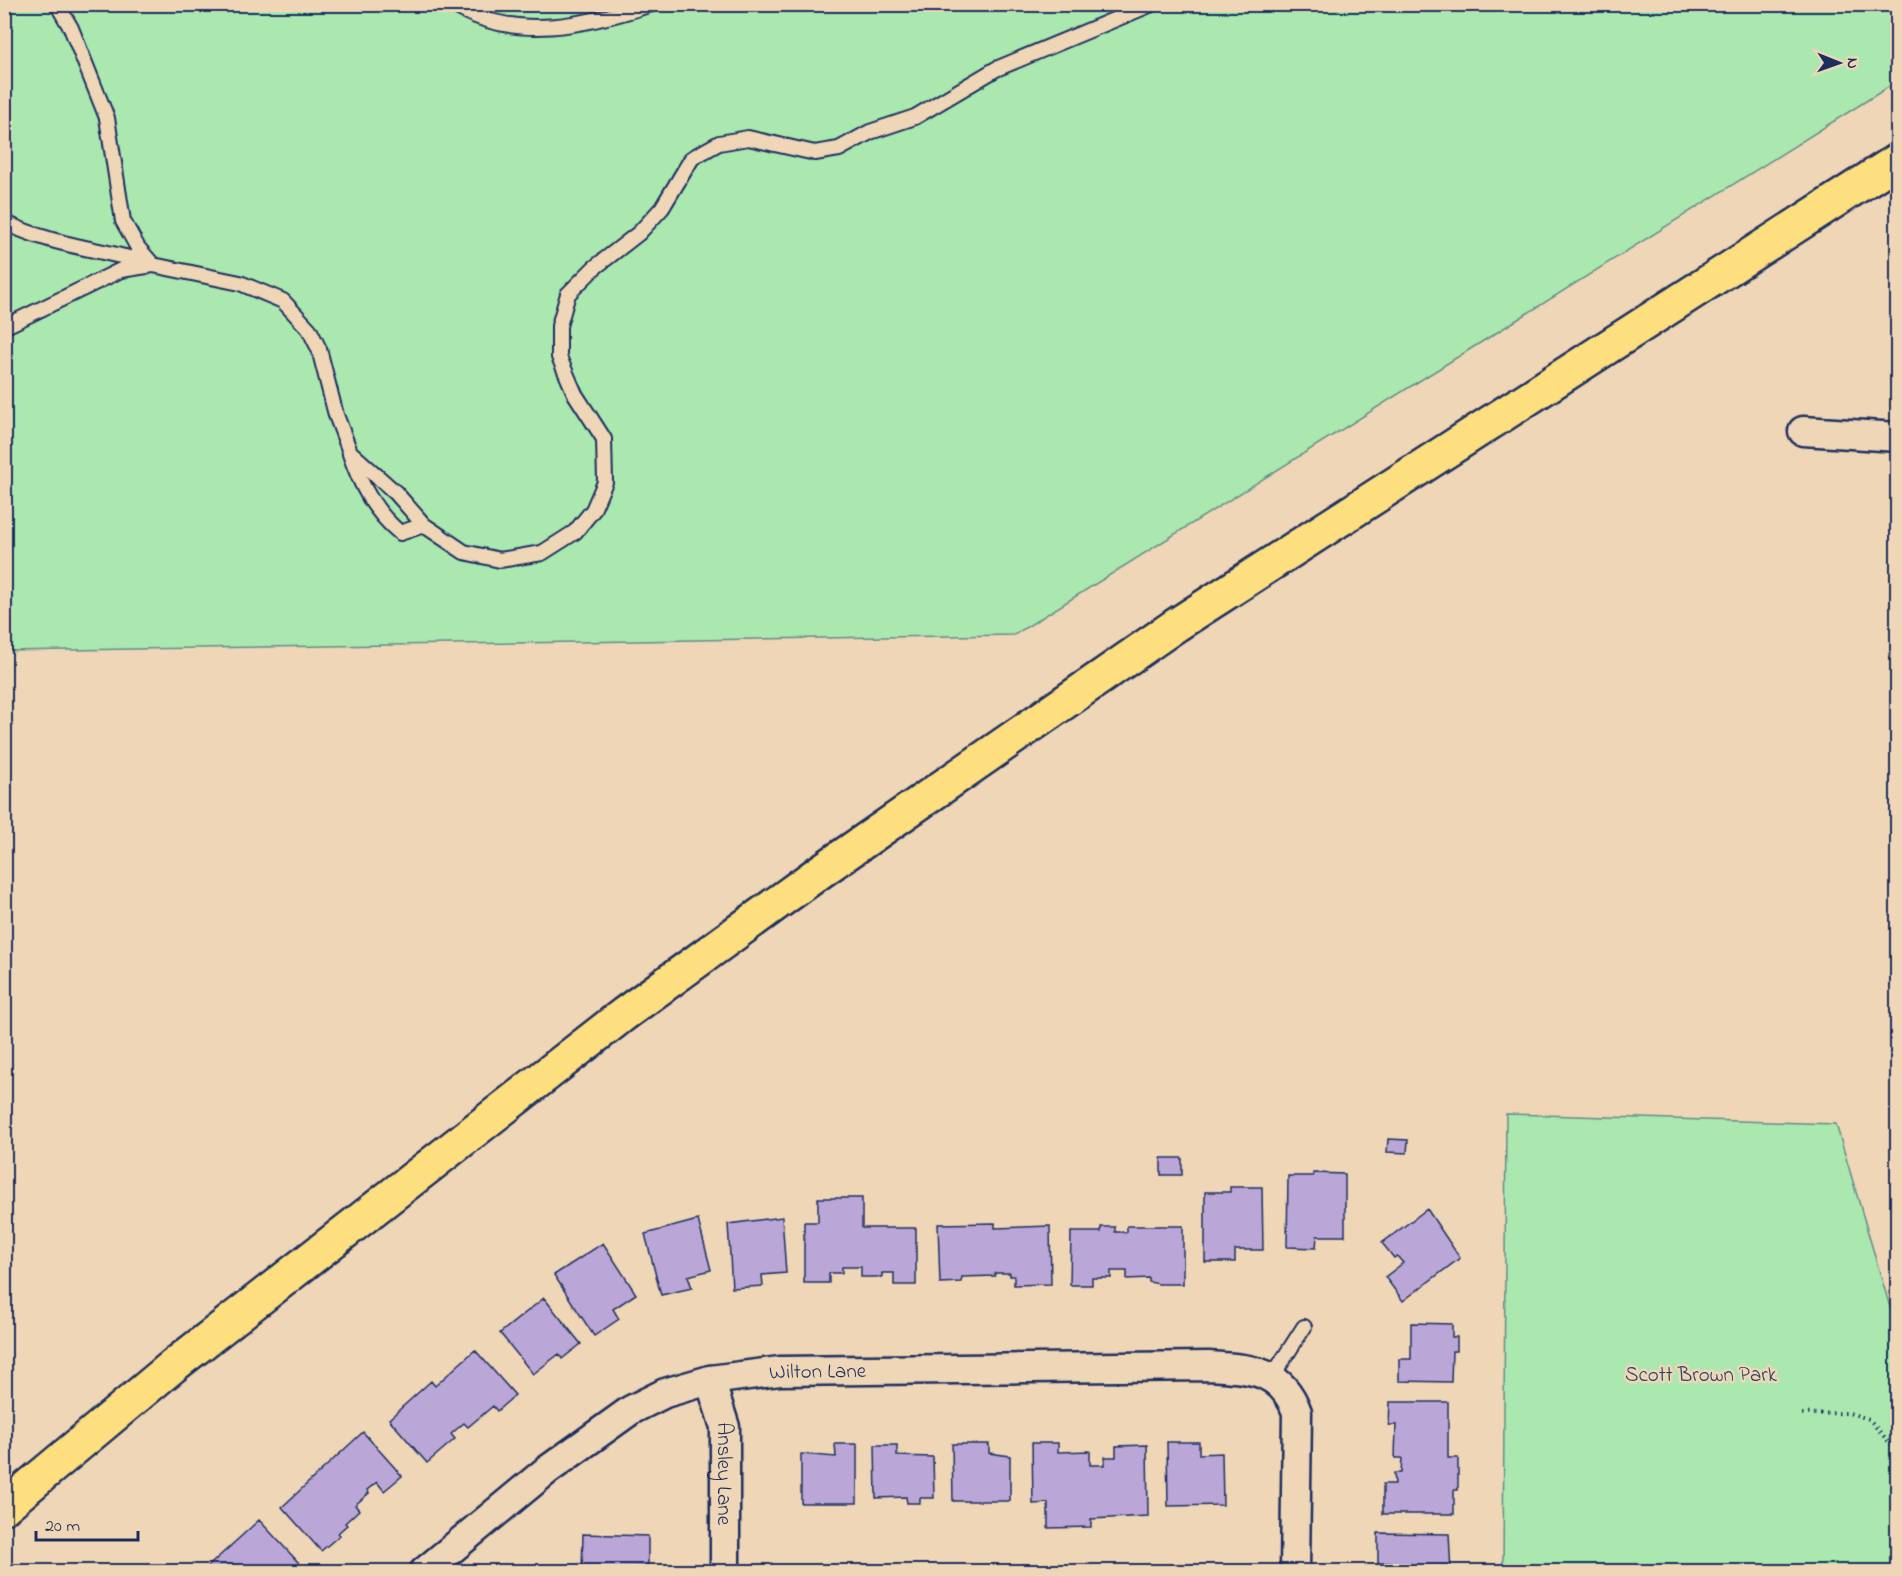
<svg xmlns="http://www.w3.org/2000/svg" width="1902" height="1576" viewBox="0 0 1902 1576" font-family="'Indie Flower',sans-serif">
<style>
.green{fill:#aae8b0;stroke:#628c87;stroke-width:1.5}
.building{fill:#baa7d7;stroke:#1b2f5e;stroke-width:1.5}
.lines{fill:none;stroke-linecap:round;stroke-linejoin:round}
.service-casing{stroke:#1b2f5e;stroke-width:18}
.minor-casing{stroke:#1b2f5e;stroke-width:33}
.primary-casing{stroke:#1b2f5e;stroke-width:38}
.path{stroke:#1b2f5e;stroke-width:4;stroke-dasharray:1.5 4.5;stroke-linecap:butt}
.service{stroke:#efd6b7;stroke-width:14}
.minor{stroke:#efd6b7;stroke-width:28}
.primary{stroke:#fedf80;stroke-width:33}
.labels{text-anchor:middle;stroke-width:5;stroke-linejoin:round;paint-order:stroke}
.street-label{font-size:21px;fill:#1b2f5e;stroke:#efd6b7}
.park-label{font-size:21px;fill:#294266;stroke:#efd6b7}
</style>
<rect width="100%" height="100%" fill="#efd6b7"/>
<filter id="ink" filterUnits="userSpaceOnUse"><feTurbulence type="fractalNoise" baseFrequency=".0167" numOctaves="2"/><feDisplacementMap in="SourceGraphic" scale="12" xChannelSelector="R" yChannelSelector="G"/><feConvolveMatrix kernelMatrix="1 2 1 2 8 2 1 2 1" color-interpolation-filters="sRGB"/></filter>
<g filter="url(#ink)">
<path class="green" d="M1897 4 1898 81 1014 635 5 651 4 5Z
M1506 1114 1836 1124 1897 1331V1571H1503Z"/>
<path class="building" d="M1388 1139 1408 1140 1407 1153 1387 1152Z
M1161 1158H1182V1175H1161Z
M1313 1173 1345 1174V1236H1317L1316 1248 1287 1247 1288 1176H1313Z
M1230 1187H1262L1263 1250H1235V1262H1205V1192H1230Z
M818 1198H862V1228H916V1285H894V1273H882V1277H861V1267H842V1273H829V1283H804V1222H818Z
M1427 1209 1460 1258 1403 1301 1385 1277 1403 1263 1397 1256 1394 1258 1382 1243Z
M782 1217 786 1273 762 1275 763 1286 732 1288 728 1224Z
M698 1220 711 1270 688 1276 692 1288 661 1295 645 1234Z
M995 1223V1228L1050 1226 1051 1284 1014 1285V1276H1010V1273H995V1276L962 1277 961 1282 940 1283 938 1224Z
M1127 1226H1183V1284H1159L1149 1282V1278L1127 1279V1271H1111V1278H1092V1285H1070L1071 1232H1101V1227H1115V1232H1127Z
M603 1243 636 1294 613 1309 619 1319 594 1336 554 1275Z
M544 1298 581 1344 562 1359 559 1354 533 1374 500 1333Z
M1411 1323 1452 1324V1337H1457V1351H1452L1451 1382 1399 1381V1359H1411Z
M475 1350 515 1395 497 1411 493 1406 468 1427 464 1423 451 1434 455 1439 427 1463 389 1419 431 1381 435 1386Z
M1390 1402H1448V1458H1458V1490H1454V1514H1383V1484H1395L1394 1473H1401L1402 1458H1395L1396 1425H1389Z
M363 1432 402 1476 384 1491 377 1482 367 1490 369 1493 355 1505 359 1510 345 1523 347 1525 338 1533 340 1535 321 1551 282 1507Z
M1167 1442H1199V1454L1222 1453 1223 1505 1168 1506Z
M1032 1443H1058V1452L1090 1451V1465H1105V1457H1116V1446L1147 1445 1148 1516 1091 1519V1527L1048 1528V1503L1033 1504Z
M835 1444H857V1503H801V1454L836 1457Z
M952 1444H989V1453L1010 1456V1501H953Z
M875 1445H897V1456L933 1457 934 1498H920V1503H907L906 1497 876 1498Z
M259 1520 299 1563 290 1572H202Z
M1378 1533 1449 1534 1451 1572H1391V1563H1378Z
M583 1534 648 1536V1567H634V1572H582Z"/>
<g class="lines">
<g class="service-casing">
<path id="service" d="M57 4 71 28 107 118 123 221 138 248 153 265 240 283 283 301 309 329 319 349 336 415 350 452 396 493 424 525 464 552 500 560 542 553 575 532 593 510 605 482 604 439 575 394 559 357V326L568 294 594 268 639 233 662 208 692 158 719 143 748 138 815 153 839 149 870 132 915 117 996 69 1152 4
M452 4C514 43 587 25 652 4
M4 222C50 245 100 249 148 263
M4 327 121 270 153 265
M350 454C361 486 374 511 400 533L424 525
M1272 1377 1304 1327"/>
</g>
<g class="minor-casing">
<g id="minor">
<path d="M1803 431 1898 437"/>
<path id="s1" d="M710 1380 725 1427V1572"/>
<path id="s2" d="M424 1572 546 1471 631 1410 665 1393 710 1380 780 1371 1208 1366C1249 1369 1281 1368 1297 1412L1295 1572"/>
</g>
</g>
<g class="primary-casing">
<path id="primary" d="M4 1507 173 1366 624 1014 821 871 1176 625 1898 160"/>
</g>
<path class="path" d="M1802 1414 1849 1413 1869 1419 1898 1453"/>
<use href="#service" class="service"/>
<use href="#minor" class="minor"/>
<use href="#primary" class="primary"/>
</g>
</g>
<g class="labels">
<g class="street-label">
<text dy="7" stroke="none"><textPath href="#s2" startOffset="456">Wilton Lane</textPath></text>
<text dy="7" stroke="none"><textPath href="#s1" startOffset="96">Ansley Lane</textPath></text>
</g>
<g class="park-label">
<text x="1701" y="1381">Scott Brown Park</text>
</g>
</g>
<rect width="1902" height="1576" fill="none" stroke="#efd6b7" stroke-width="24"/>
<rect x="12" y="12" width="1878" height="1552" fill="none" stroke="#1b2f5e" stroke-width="2" filter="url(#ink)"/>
<g transform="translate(1839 63) rotate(91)" stroke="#efd6b7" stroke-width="4.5" paint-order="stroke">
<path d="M0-4.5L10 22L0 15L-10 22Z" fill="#1b2f5e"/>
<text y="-9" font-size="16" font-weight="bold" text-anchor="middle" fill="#1b2f5e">N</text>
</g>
<path d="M36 1531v9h102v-9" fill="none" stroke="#1b2f5e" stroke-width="3"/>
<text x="45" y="1531" font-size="18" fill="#1b2f5e" stroke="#efd6b7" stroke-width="4.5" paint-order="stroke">20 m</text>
</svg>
